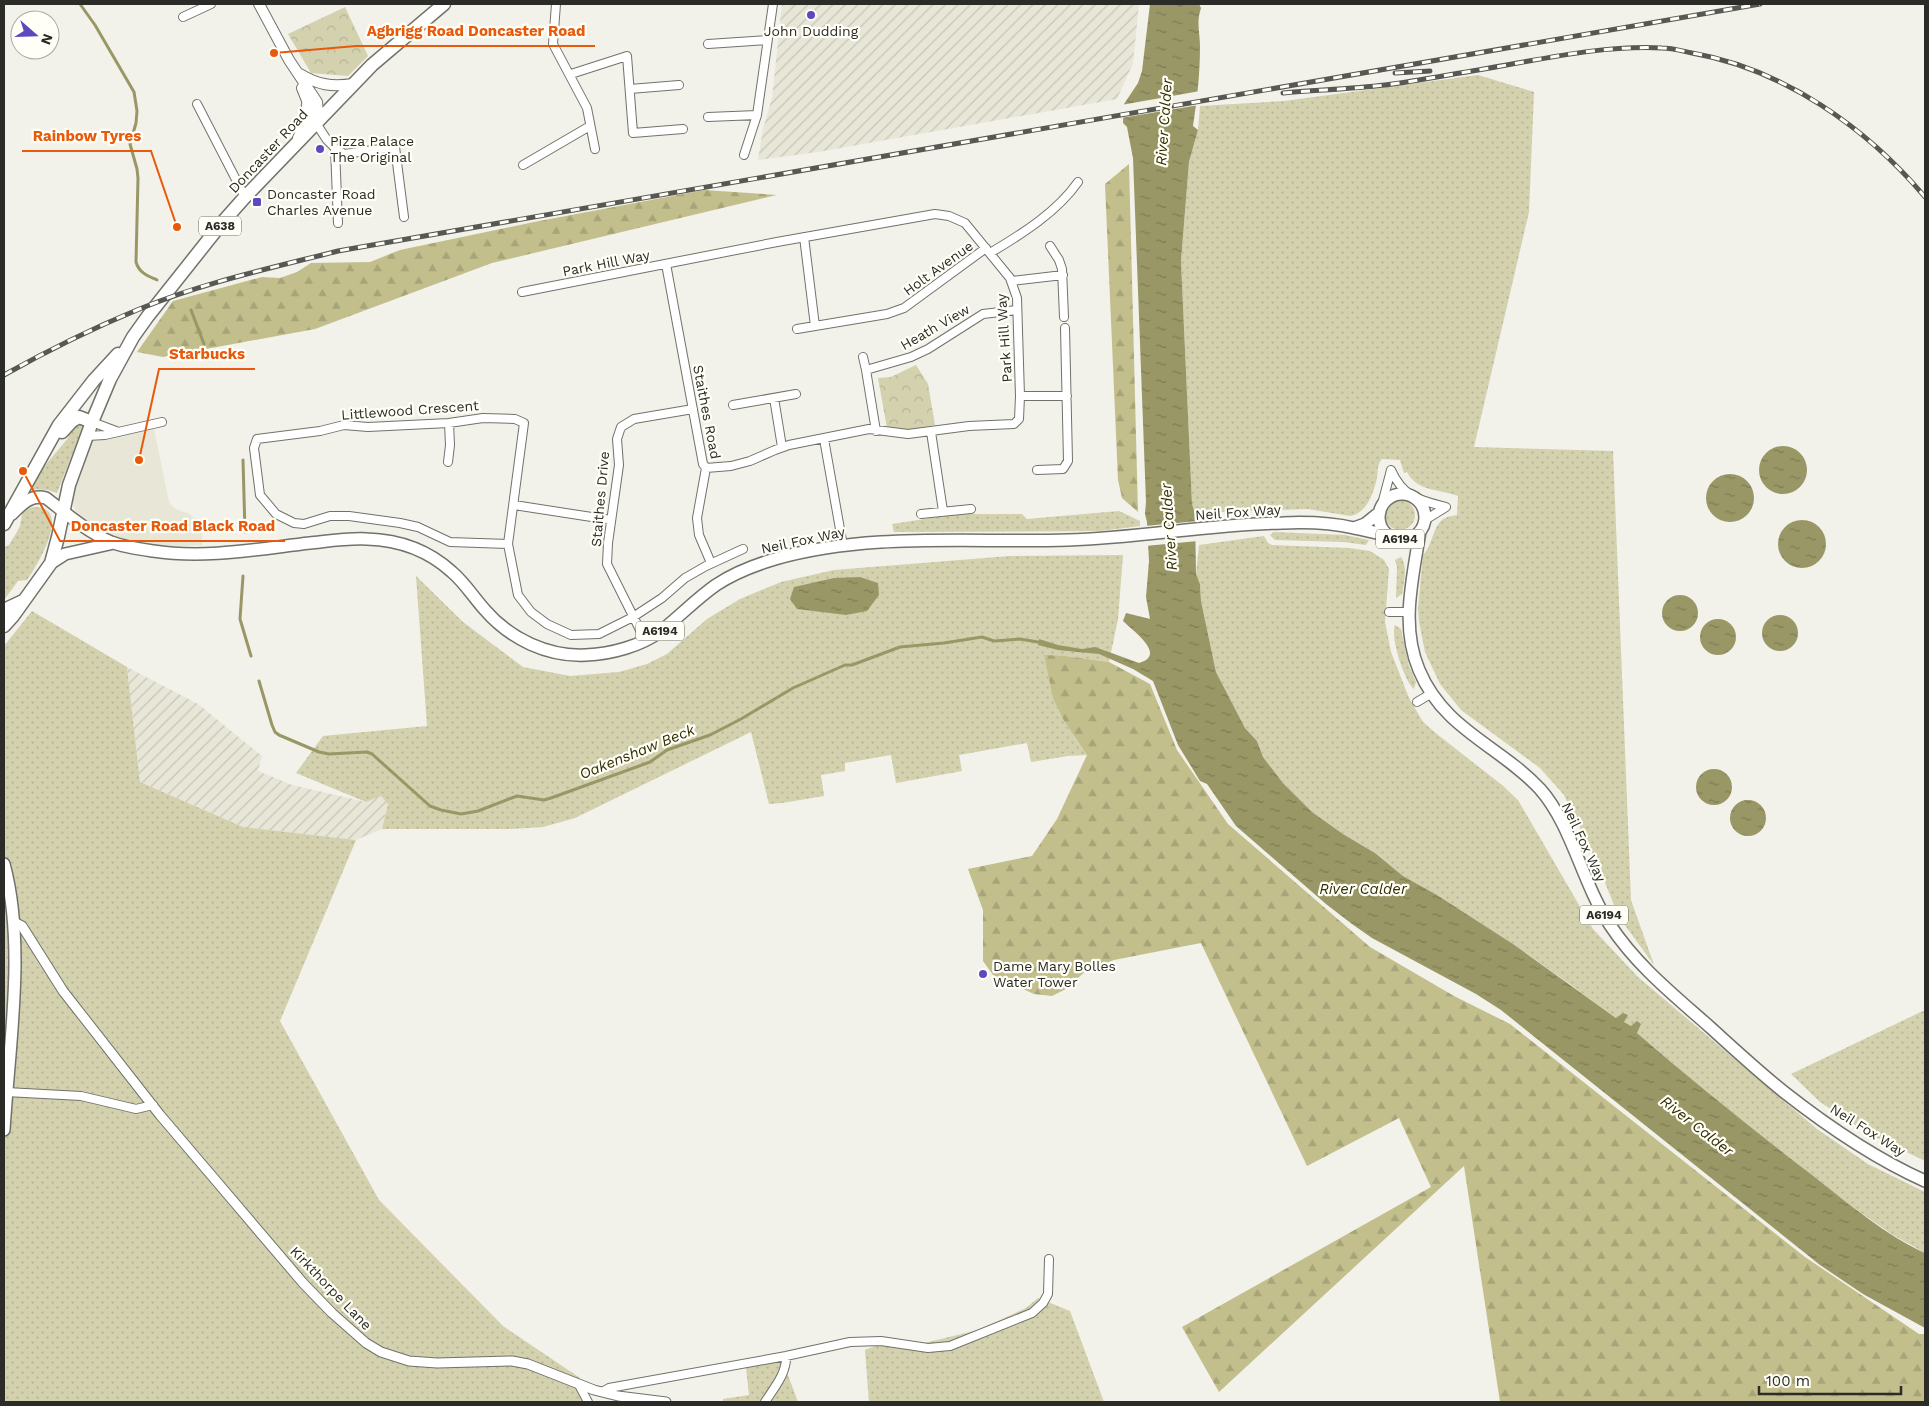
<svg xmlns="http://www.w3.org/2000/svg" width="1929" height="1406" viewBox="0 0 1929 1406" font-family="'Work Sans',sans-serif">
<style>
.built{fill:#e7e6d7}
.industrial{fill:url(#industrial-furrows)}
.grass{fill:url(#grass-dots)}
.forest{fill:url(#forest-firs)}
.park{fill:url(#park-crowns)}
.water{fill:url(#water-ripples)}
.pier{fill:#f2f1ea}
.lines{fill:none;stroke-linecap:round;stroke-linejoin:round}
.stream{stroke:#9a9766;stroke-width:3}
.minor-casing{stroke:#72726b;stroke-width:10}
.tertiary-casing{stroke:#72726b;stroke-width:11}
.secondary-casing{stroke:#72726b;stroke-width:12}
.primary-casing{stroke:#72726b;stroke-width:14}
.trunk-casing{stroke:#72726b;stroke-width:15}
.minor{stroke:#fff;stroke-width:8}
.tertiary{stroke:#fff;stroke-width:9}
.secondary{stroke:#fff;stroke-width:10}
.primary{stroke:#fff;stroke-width:11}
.trunk{stroke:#fff;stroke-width:12}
.rail-casing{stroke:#575753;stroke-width:5}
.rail{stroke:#fffff7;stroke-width:3;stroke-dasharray:9;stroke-linecap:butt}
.poi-dot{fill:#5d48c0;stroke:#fffff7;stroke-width:2}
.labels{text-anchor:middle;stroke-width:4.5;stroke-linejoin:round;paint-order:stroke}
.shield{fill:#fffff7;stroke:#6b6b66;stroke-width:1}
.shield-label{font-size:12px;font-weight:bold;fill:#2b2b28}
.poi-label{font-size:14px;fill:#2b2b28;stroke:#fffff7;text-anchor:start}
.street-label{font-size:14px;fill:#2b2b28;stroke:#fffff7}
.water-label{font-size:15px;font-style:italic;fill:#322f05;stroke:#fffff7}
.leader{fill:none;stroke:#e8590c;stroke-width:2}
.callout-dot{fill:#e8590c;stroke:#fffff7;stroke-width:2}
.callout-label{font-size:15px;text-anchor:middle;font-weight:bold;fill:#e8590c;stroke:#fffff7;stroke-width:4.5;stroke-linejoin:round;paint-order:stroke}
</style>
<defs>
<pattern id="industrial-furrows" width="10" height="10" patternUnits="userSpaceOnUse" patternTransform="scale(1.25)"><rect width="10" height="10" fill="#e7e6d7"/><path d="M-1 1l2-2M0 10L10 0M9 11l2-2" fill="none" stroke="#c6c5b9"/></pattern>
<pattern id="grass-dots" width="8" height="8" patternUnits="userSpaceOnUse" patternTransform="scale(1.25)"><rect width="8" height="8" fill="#d3d1ae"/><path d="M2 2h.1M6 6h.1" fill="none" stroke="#b5b496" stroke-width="1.8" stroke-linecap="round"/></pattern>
<pattern id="forest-firs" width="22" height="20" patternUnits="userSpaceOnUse" patternTransform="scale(1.25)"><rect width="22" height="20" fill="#c2bf8c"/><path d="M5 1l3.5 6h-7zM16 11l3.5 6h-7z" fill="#a7a479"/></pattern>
<pattern id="park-crowns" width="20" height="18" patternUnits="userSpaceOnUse" patternTransform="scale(1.25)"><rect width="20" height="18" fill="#d3d1ae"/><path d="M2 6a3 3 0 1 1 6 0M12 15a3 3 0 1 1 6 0" fill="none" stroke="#b5b496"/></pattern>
<pattern id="water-ripples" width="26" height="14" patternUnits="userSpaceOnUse" patternTransform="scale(1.25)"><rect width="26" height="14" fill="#9a9766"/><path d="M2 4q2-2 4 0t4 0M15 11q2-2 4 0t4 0" fill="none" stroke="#7e7b54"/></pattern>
</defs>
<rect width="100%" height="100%" fill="#f2f1ea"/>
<path class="built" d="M154 429 169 502 173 507 178 510 190 514 197 522 202 529V545L164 547 126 540 88 526 76 512 73 503V489L90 441Z"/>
<path class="industrial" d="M782 4H1139L1133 63 1117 99 818 152 758 160 763 129 772 98Z
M127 667 198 704 262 756 258 771 292 785 366 802 381 796 388 803 382 829 356 840 243 827 140 782Z"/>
<path class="grass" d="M1478 75 1534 92 1529 212 1474 447 1613 451 1631 900 1654 965 1619 917 1597 863 1564 795 1540 768 1461 710 1440 684 1425 652 1419 622 1418 609 1423 555C1433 546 1432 525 1445 518 1449 516 1454 516 1457 515L1458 496C1440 489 1417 492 1407 472L1404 473 1400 460 1382 459C1377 464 1378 471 1377 478 1373 494 1367 513 1350 516L1308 509 1195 513 1192 504 1181 261 1189 162 1198 130 1200 106 1284 101Z
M78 422 84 424 57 493 48 490 31 489 32 481 69 437 67 433Z
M1385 515a15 15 0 1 1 30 0a15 15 0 1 1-30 0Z
M33 507C74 505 37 566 27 580L18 581 4 600V547L9 545C13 539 17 532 20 526 23 515 19 511 33 507Z
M1119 511 1140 521V526L1100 531 894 532 892 524 957 514H1022L1027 519Z
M1274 532 1345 535 1369 540 1366 545 1344 542 1275 540 1270 535Z
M1264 536 1268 543 1272 545 1349 548 1370 551 1384 560 1389 569 1385 622 1391 652 1409 698 1423 722 1438 735 1502 785 1518 800 1593 929 1638 977 1817 1129 1868 1164 1925 1192V1253L1893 1235 1841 1199 1714 1098 1637 1033 1564 980 1513 944 1437 895 1403 876 1375 853 1343 834 1312 812 1283 783 1263 757 1257 741 1245 728 1216 672 1201 601 1200 584 1196 574 1199 545Z
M1123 555 1118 619 1109 662 1066 656H1044L1064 721 1087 755 1068 756 1031 762 1027 743 959 755 962 771 896 783 891 755 845 763V771L821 775 824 796 782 803 769 804 751 732 575 818 543 827 512 829H382L388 804 381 796 366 802 296 773 323 736 427 726 416 576 463 622 523 667 570 676 619 672 647 664 667 654 707 619 740 599 781 582 834 570 1010 556Z
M1401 557C1408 567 1404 582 1402 594L1396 598 1397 567 1395 560Z
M32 611 127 667 140 782 243 827 356 840 280 1021 379 1200 503 1326 580 1378 587 1402H4V646Z
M1395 625 1401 629 1409 666 1416 682 1414 689C1404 681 1390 636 1395 625Z
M1925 1010V1161L1867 1133 1820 1102 1791 1074Z
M1038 1298 1070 1311 1104 1402H869L865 1350 892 1339 924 1343 978 1330 1026 1308Z
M782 1359 798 1402H723V1399L749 1395 746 1367Z"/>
<path class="forest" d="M1129 164 1137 475 1138 512 1122 498 1118 480 1105 184Z
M704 190 777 195 492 263 315 329 163 357 137 352 173 301 262 277 280 278 297 272 311 263 370 262 400 250 534 222Z
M1044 655 1066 656 1109 662 1150 684 1177 750 1228 824 1370 947 1454 996 1510 1024 1805 1257 1919 1334H1925V1402H1500L1464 1166 1219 1392 1182 1327 1431 1187 1399 1118 1307 1166 1201 943 1114 960 1087 970 1064 990 1052 996 1034 994 993 975 983 961V910L968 869 1032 856 1057 819 1087 755 1064 721 1053 698Z"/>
<path class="park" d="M345 7 368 56 348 76 311 73 288 34Z
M916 365 928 384 935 425 904 432 887 428 878 378 891 377Z"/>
<path class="water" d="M1150 4H1199L1201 8C1196 23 1200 32 1200 47 1200 74 1197 100 1193 126L1198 130 1189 162 1181 261 1192 504 1195 513 1196 574 1200 584 1201 601 1216 672 1245 728 1257 741 1263 757 1283 783 1312 812 1343 834 1375 853 1403 876 1437 895 1513 944 1616 1018 1623 1013 1628 1015 1624 1022 1631 1026 1637 1021 1641 1024 1637 1033C1694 1082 1752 1129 1812 1175 1845 1201 1888 1237 1925 1253V1328L1863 1294 1820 1265 1501 1010 1476 994 1372 938 1352 924 1326 904 1236 826 1207 784 1200 781 1178 745 1153 681 1133 669 1099 654 1058 650 1038 645 1039 639 1058 645 1082 649 1095 647 1139 663C1168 655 1132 630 1123 621L1126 613 1150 619 1146 597 1149 561 1147 522 1145 514 1146 502 1133 158 1127 127 1123 123 1124 104 1138 83 1142 71Z
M1759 470a24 24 0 1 1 48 0a24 24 0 1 1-48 0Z
M1706 498a24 24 0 1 1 48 0a24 24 0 1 1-48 0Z
M1778 544a24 24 0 1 1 48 0a24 24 0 1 1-48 0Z
M860 577 878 583 879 595 867 611 846 615 797 609 790 599 794 587 834 578Z
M1662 613a18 18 0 1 1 36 0a18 18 0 1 1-36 0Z
M1762 633a18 18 0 1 1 36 0a18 18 0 1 1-36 0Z
M1700 637a18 18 0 1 1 36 0a18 18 0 1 1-36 0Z
M1696 787a18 18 0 1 1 36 0a18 18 0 1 1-36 0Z
M1730 818a18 18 0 1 1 36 0a18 18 0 1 1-36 0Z"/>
<path class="pier" d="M1200 91 1199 105 1121 118V105Z
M1198 521V541L1145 546V526Z"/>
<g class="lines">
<path class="stream" d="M80 4 95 25 134 92 137 111 136 123 130 144 137 169 138 178 136 262C139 273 148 276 157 280
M191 310 204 344
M243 460 245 532
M243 576 240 619 251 656
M259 681 272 725 275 732 279 735 319 752 329 754 367 752 372 754 430 806 441 810 461 814 478 811 517 796 544 800 551 798 650 762 667 750 710 735 741 719 793 688 845 665H852L900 647 944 643 982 637 994 641 1020 639 1038 642"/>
<g class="minor-casing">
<path id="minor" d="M556 4 553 44 587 108 595 149
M183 17 211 4
M708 44 767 40
M571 74 627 56 633 133 683 129
M630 89 679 85
M197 104 245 197
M708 117 757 115
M316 123 327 140 335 148 338 223
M335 148 344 154 395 147 404 217
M744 155 757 115 773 4
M523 165 590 126
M804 237 815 326
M1050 246 1059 260 1062 269 1064 317
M990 253C1022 234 1057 212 1078 182
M666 264 703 464 706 468 697 518 699 535 711 563
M1011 281 1063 275
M522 292 777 242 935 214 949 216 965 223 1010 278 1017 298 1020 396 1019 419 1014 424 969 426 908 434 869 429 789 445 775 450 750 461 731 466 706 468
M797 329 887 314 904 308 986 248
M863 357 866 370
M1020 396H1067
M774 398 782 447
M733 405 796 394
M92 422 116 431
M876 431 866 370 911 357 928 349 983 314 1017 310
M931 432 943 511
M87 436 105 435 162 422
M824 439 843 546
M448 462 450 445 449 423
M1037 470 1063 469 1068 461 1065 328
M514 505 611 520
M1381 508 1391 470C1403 497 1419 500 1446 507L1425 520
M921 514 971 509
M508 544 450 542 418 527 400 523 349 516H330L304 524 294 523 276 514 260 495 254 448 257 439 320 431 344 425 368 427 449 423 483 418 515 419 524 423 508 544 518 595 531 612 547 624 571 635 599 634 633 617 662 598 685 578 706 566 743 549
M1389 612H1409
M645 640 607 564 608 543 619 465 617 439 621 427 634 419 693 409
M1417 702 1432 693
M6 1092 81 1096 136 1109 153 1105
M579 1385 588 1402
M602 1392 609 1388 786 1356 850 1342 881 1341 928 1348 950 1346 1032 1313 1043 1303 1048 1294 1049 1259
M765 1402C774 1388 787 1373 786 1356"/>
</g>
<g class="tertiary-casing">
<path id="tertiary" d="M14 922 22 926 63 991 160 1115 303 1283 332 1313 366 1343 381 1352 409 1361 437 1363 512 1361 528 1364 594 1390 618 1396 666 1402"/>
</g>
<g class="secondary-casing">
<path id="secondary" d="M259 4 289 60 317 102 318 112 316 123
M300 74C318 85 332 87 353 84
M302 88 316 123
M298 138 305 123 307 104"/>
</g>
<g class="primary-casing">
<path id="primary" d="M1379 517a23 23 0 1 1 46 0a23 23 0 1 1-46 0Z
M12 514C22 504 31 494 46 498 67 514 86 531 111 542 124 547 139 549 153 551 205 559 258 549 310 543 329 541 348 538 367 539 400 540 428 550 452 572 465 583 474 598 485 610 510 639 548 657 586 655 611 654 641 646 661 631 680 616 696 599 716 585 734 573 755 565 775 559 870 532 970 543 1068 540 1139 538 1211 524 1283 523 1305 522 1332 523 1354 528 1366 530 1377 533 1389 536
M1354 528 1365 524 1380 512
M1420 531C1413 578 1400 625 1419 670 1444 730 1499 745 1540 789 1572 825 1582 883 1610 925 1637 966 1675 996 1711 1028 1735 1050 1759 1072 1784 1092 1826 1125 1876 1159 1925 1181
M51 563 65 554 114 543
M4 864C26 945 9 1046 4 1130"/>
</g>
<g class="trunk-casing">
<path id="trunk" d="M62 432 72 421 79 417 92 422
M4 524 59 425 94 380 118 354
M4 610 23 601
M4 626 13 616 51 563 58 537 69 485 92 422 110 379 133 337 148 316 221 224 245 197 372 65 444 4"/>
</g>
<use href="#minor" class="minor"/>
<use href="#tertiary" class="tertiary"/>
<use href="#secondary" class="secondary"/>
<use href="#primary" class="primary"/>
<use href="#trunk" class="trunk"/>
<g class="rail-casing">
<path id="rail" d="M1395 73 1430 71
M1283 93C1317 90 1351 89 1385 85 1416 81 1447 75 1478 70 1539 60 1600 45 1662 48 1672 48 1682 51 1692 53 1783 69 1866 127 1925 197
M4 375C47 351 91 329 137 310 201 283 271 268 338 251L1760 4"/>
</g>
<use href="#rail" class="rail"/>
</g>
<g class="poi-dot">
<circle cx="811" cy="15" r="5"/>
<circle cx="320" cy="149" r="5"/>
<rect x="252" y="197" width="10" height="10" rx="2.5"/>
<circle cx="983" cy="974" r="5"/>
</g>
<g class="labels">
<g class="shield">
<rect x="199" y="216.5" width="42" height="19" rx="4"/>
<rect x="1376" y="529.5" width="48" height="19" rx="4"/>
<rect x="636" y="621.5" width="48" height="19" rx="4"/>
<rect x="1580" y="905.5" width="48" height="19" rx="4"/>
</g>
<g class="shield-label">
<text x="220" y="230">A638</text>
<text x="1400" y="543">A6194</text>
<text x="660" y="635">A6194</text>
<text x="1604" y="919">A6194</text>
</g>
<g class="poi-label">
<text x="811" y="36" text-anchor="middle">John Dudding</text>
<text x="330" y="146">Pizza Palace<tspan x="330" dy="16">The Original</tspan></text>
<text x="267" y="199">Doncaster Road<tspan x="267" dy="16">Charles Avenue</tspan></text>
<text x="993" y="971">Dame Mary Bolles<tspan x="993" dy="16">Water Tower</tspan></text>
</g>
<g class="street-label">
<text transform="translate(268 151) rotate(-47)" y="5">Doncaster Road</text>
<text transform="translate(606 263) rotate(-11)" y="5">Park Hill Way</text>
<text transform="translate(938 268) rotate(-36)" y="5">Holt Avenue</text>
<text transform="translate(935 327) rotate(-30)" y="5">Heath View</text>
<text transform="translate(1004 338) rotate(-94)" y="5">Park Hill Way</text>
<text transform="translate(410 410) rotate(-4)" y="5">Littlewood Crescent</text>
<text transform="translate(707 412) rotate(79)" y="5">Staithes Road</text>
<text transform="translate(600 499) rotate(-85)" y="5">Staithes Drive</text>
<text transform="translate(1238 512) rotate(-4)" y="5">Neil Fox Way</text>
<text transform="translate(803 540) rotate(-12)" y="5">Neil Fox Way</text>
<text transform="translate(1584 842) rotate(65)" y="5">Neil Fox Way</text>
<text transform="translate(1868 1130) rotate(32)" y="5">Neil Fox Way</text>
<text transform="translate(331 1288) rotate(46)" y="5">Kirkthorpe Lane</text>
</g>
<g class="water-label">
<text transform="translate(1164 122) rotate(-86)" y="5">River Calder</text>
<text transform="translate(1169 527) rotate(-94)" y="5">River Calder</text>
<text transform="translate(637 752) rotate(-22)" y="5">Oakenshaw Beck</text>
<text x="1363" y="894">River Calder</text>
<text transform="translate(1697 1126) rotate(38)" y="5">River Calder</text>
</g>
</g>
<path class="leader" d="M274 53L356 46H595M177 227L151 151H22M139 460L159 369H255M23 471L60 541H285"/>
<g class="callout-dot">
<circle cx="274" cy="53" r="5"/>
<circle cx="177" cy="227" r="5"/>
<circle cx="139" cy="460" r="5"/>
<circle cx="23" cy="471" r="5"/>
</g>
<g class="callout-label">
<text x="476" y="36">Agbrigg Road Doncaster Road</text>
<text x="87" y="141">Rainbow Tyres</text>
<text x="207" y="359">Starbucks</text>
<text x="173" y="531">Doncaster Road Black Road</text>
</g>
<rect width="1929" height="1406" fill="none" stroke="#2b2b28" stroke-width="10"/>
<g transform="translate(35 35) rotate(110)"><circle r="24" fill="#fffff7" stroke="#aaaaa4"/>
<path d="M0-4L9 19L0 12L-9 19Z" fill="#5d48c0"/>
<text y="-8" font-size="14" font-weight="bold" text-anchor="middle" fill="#2b2b28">N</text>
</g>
<path d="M1759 1386v8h142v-8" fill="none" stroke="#2b2b28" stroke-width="2.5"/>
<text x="1766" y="1386" font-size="15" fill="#2b2b28" stroke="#fffff7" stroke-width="4" paint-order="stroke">100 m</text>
</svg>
